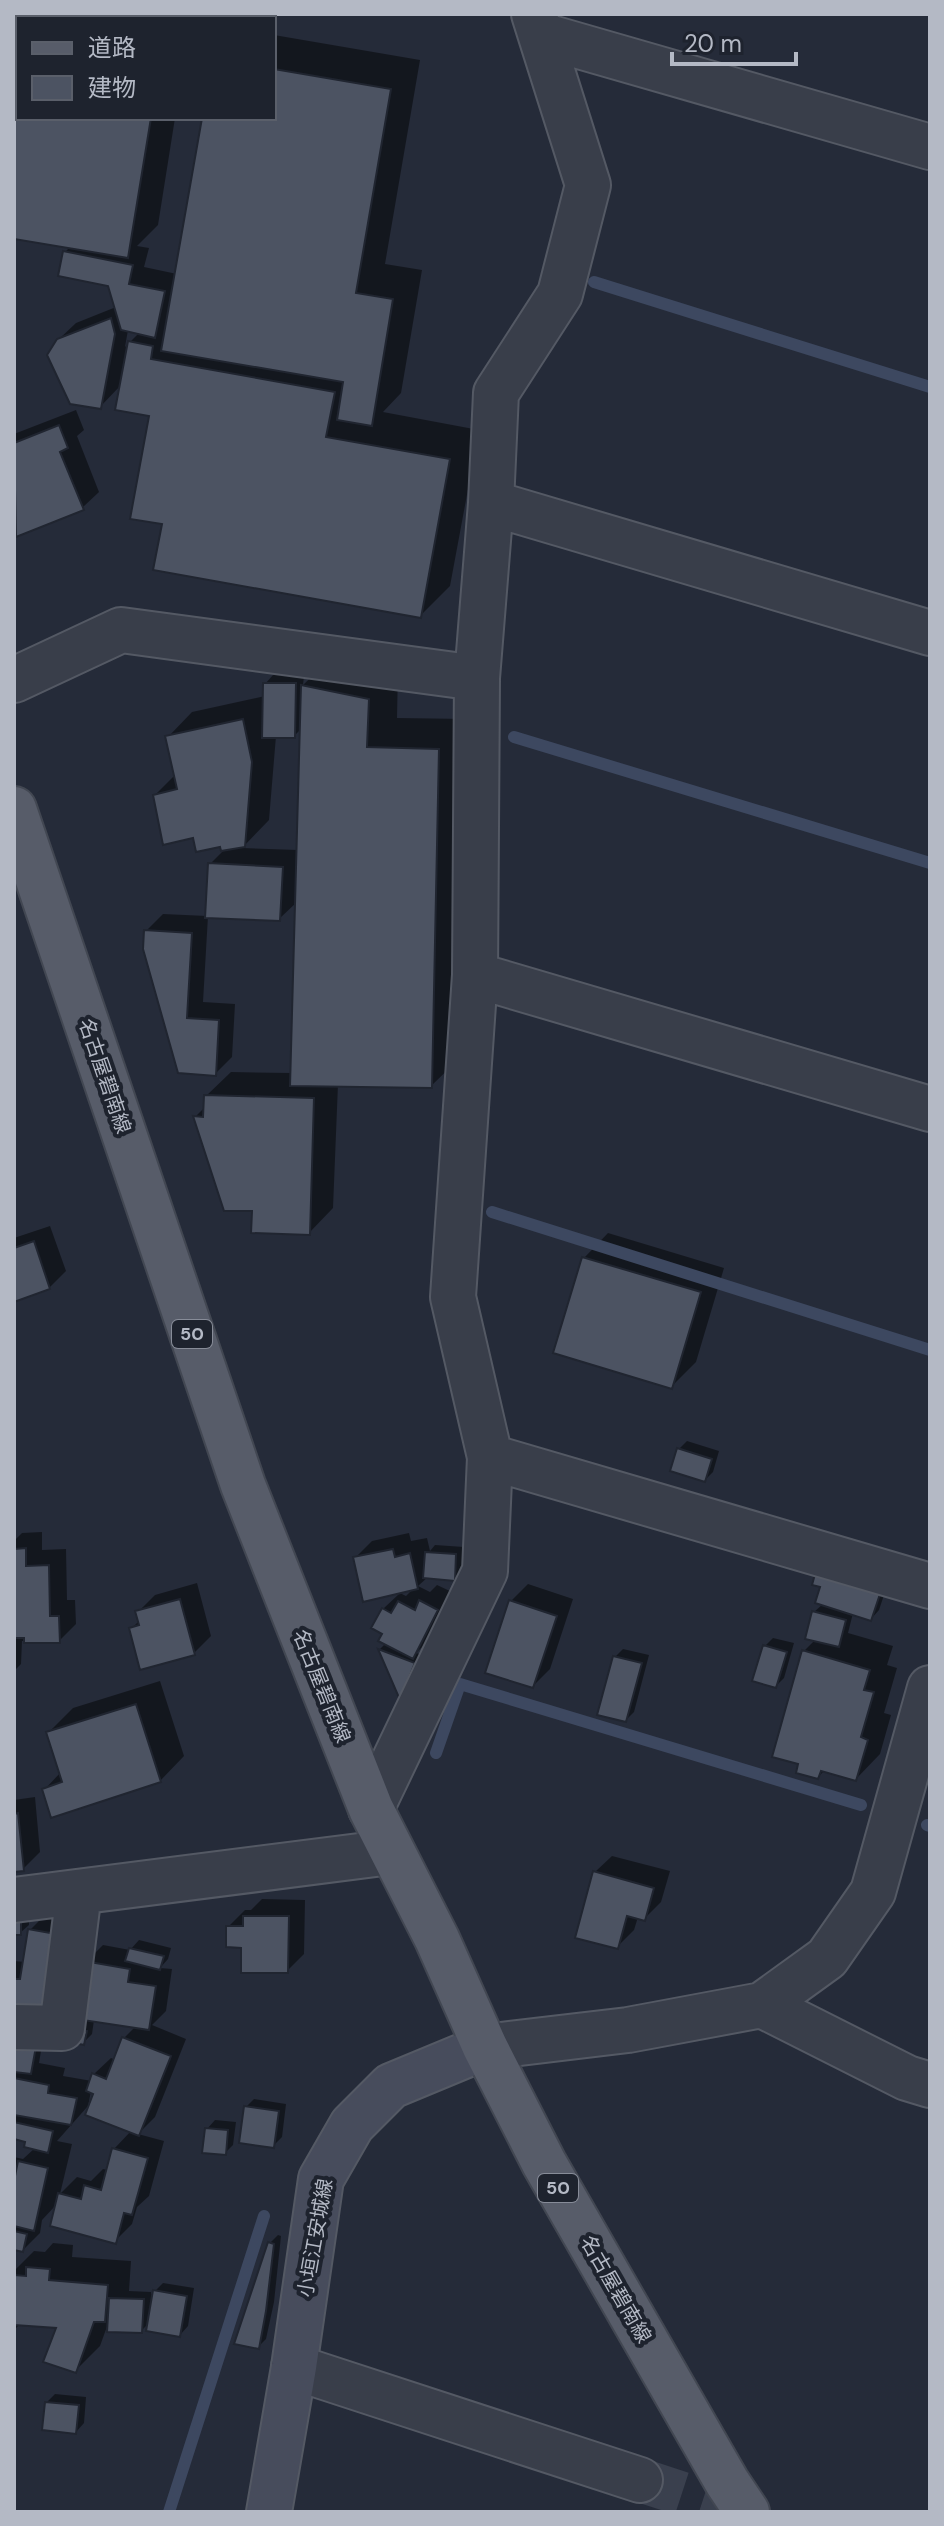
<svg xmlns="http://www.w3.org/2000/svg" width="944" height="2526" viewBox="0 0 944 2526" font-family="'DM Sans','Noto Sans JP',sans-serif">
<style>
.shadow{fill:#0007;fill-rule:evenodd}
.lines{fill:none;stroke-linecap:round;stroke-linejoin:round}
.stream{stroke:#3d4860;stroke-width:12}
.building{fill:#4c5362;stroke:#202530;stroke-width:2}
.street-tunnel{stroke:#3a404e;stroke-width:44;stroke-dasharray:44 22;stroke-linecap:butt}
.street-casing{stroke:#545964;stroke-width:48}
.secondary-casing{stroke:#545964;stroke-width:48}
.primary-casing{stroke:#424752;stroke-width:48}
.street{stroke:#393e4a;stroke-width:44}
.secondary{stroke:#474c5c;stroke-width:44}
.primary{stroke:#575c69;stroke-width:44}
.labels{text-anchor:middle;stroke-width:8;stroke-linejoin:round;paint-order:stroke}
.shield{fill:#1e232e;stroke:#878c98;stroke-width:2}
.shield-label{font-size:18px;font-weight:bold;fill:#b4b9c5}
.street-label{font-size:20px;fill:#b4b9c5;stroke:#1e232e}
</style>
<rect width="100%" height="100%" fill="#252b39"/>
<path class="shadow" d="M14 14H193L192 18H18V118H175L158 225 137 246 149 248 144 267 177 274 204 118H274V35L420 60 385 264 422 270 401 393 383 412 479 430 450 586 420 616 164 522 151 414 121 385 100 407 58 340 76 323 116 307 110 284 65 252 71 246 14 237ZM128 330 139 333 125 347Z
M76 410 84 430 77 436 99 492 82 508 17 534 14 526V434Z
M333 656 398 669 397 718 468 719 462 1056 431 1086 338 1084 333 1208 309 1233 195 1117 206 1106V1096L231 1072 292 1073 297 902 279 919 208 916 203 1002 235 1004 232 1057 215 1074 179 1071 146 931 163 914 207 916 210 864 223 851 222 844 195 836 155 795 176 774 168 737 192 712 265 696V684L273 675 304 676 303 685ZM301 729 298 850 242 848 269 820 276 736H294Z
M50 1226 66 1271 49 1288 14 1300V1238Z
M608 1233 724 1268 696 1362 671 1387 584 1258Z
M687 1441 719 1451 713 1472 705 1480 679 1449Z
M42 1532V1550L66 1549 67 1600H75L76 1624 59 1641H22L21 1664 14 1671V1541L22 1533Z
M409 1533 411 1541 427 1538 430 1551 435 1545 464 1547 462 1570 454 1579 428 1577 418 1586 430 1592 437 1585 454 1593 429 1640 416 1653 422 1655 401 1696 380 1649 386 1643 383 1609 400 1593 406 1596 414 1588 355 1558 372 1541Z
M197 1583 211 1636 194 1653 131 1629 140 1620 138 1612 155 1595Z
M528 1584 573 1599 550 1669 533 1686 511 1601Z
M887 1586 879 1610 871 1619 853 1613 848 1633 893 1646 887 1665 897 1668 884 1713 891 1715 880 1754 856 1779 825 1770 818 1777 804 1651 816 1639 814 1612 823 1604Z
M773 1638 794 1643 784 1678 776 1686 765 1646Z
M623 1649 649 1655 634 1712 626 1720 615 1657Z
M160 1681 184 1756 160 1781 45 1789 61 1772 49 1732 73 1708Z
M35 1797 40 1852 23 1869 14 1870V1800Z
M612 1856 670 1871 661 1902 644 1919 638 1917 634 1930 617 1947 595 1872Z
M262 1899 305 1900 304 1954 287 1971 243 1946 228 1927 245 1910H251Z
M14 1912 29 1913V1925L20 1933H14Z
M47 1913 72 1917 14 2011V1961L25 1962 30 1930Z
M139 1940 171 1948 168 1959 160 1968 172 1969 166 2011 152 2025 186 2039 155 2117 138 2134 164 2141 149 2196 137 2207 132 2224 115 2241 57 2204 42 2220 40 2233 23 2250 14 2248V2157L23 2159 35 2148 28 2141 15 2137 14 2140V2020L44 2033 39 2063 65 2068 63 2076 92 2081 94 2074 111 2058 116 2060 124 2038 136 2026 94 2020 92 2034 83 2043 86 1962 103 1945 130 1950ZM91 2091 96 2093 131 2131 114 2149 108 2170 103 2169 91 2181 77 2177 60 2194 72 2144 57 2141 88 2106Z
M254 2099 286 2104 282 2137 273 2146 246 2107Z
M215 2120 236 2122 233 2145 225 2153 207 2129Z
M278 2235 281 2236 274 2302 266 2339 258 2347 270 2243Z
M53 2243 73 2245 72 2257 131 2261 129 2291 151 2292V2295L163 2283 194 2288 188 2326 180 2335 149 2323 141 2331 109 2321 100 2346 75 2371 58 2326 21 2323 14 2330V2271L34 2251 45 2252Z
M55 2394 86 2397 84 2423 76 2432 46 2403Z"/>
<g class="lines">
<path class="stream" d="M594 282 930 387
M514 737 930 863
M492 1212 930 1350
M436 1753 460 1684 861 1805
M927 1825 930 1826
M169 2512 264 2216"/>
</g>
<path class="building" d="M14 14H47L72 18H18V118H151L128 258 14 239Z
M274 69 391 89 356 293 393 299 372 426 337 420 343 382 161 351 202 118H274Z
M63 251 133 265 129 284 165 291 155 338 121 330 108 286 58 276Z
M111 318 115 334 101 409 70 404 47 355 57 339Z
M128 341 153 346 151 359 335 392 326 437 450 459 421 618 153 570 162 524 130 519 149 416 115 410Z
M59 425 68 448 60 452 84 510 16 537 14 443Z
M263 683H296L295 738H262Z
M301 685 369 699 367 747 439 749 432 1088 290 1086Z
M243 719 252 762 245 847 221 851 220 847 196 852 193 838 163 845 153 795 177 789 165 736Z
M208 863 283 867 280 921 205 918Z
M144 930 192 933 187 1018 219 1020 216 1076 178 1073 143 949Z
M204 1095 314 1098 310 1235 251 1233 252 1211H224L193 1116 203 1117Z
M34 1241 50 1289 14 1302V1248Z
M582 1257 701 1292 672 1389 553 1353Z
M677 1448 712 1459 705 1482 670 1471Z
M26 1548V1566L49 1565 50 1616H59L60 1643H24V1638H14V1549Z
M393 1549 395 1557 410 1553 418 1589 363 1602 353 1557Z
M425 1552 456 1554 455 1581 423 1578Z
M815 1574 880 1594 871 1621 815 1603 820 1587 812 1585Z
M180 1599 195 1655 140 1670 129 1628 139 1625 135 1611Z
M419 1600 438 1610 413 1659 378 1641 382 1634 371 1628 382 1608 391 1613 398 1601 415 1610Z
M509 1600 557 1616 533 1688 485 1673Z
M812 1611 846 1620 839 1647 805 1639Z
M763 1645 787 1652 776 1688 752 1681Z
M378 1649 415 1663 400 1700Z
M802 1650 870 1670 864 1690 874 1692 861 1737 868 1740 856 1781 821 1771 818 1779 796 1773 798 1764 772 1757Z
M613 1656 642 1663 626 1722 597 1715Z
M136 1704 161 1782 51 1818 42 1789 62 1782 46 1732Z
M18 1813 24 1871 14 1872V1814Z
M593 1871 654 1888 645 1921 627 1916 618 1949 575 1938Z
M243 1916H289L288 1973H241V1948L226 1947V1926H243Z
M14 1920H21V1935H14Z
M28 1929 56 1934 45 2015 14 2013V1979H20Z
M129 1948 164 1956 160 1970 125 1961Z
M84 1961 130 1969 128 1982 156 1986 149 2030 76 2019Z
M69 2028 87 2031 84 2045 66 2041Z
M14 2037 37 2041 31 2074 14 2072Z
M122 2037 171 2056 139 2136 85 2115 93 2094 86 2091 92 2073 106 2079Z
M14 2078 49 2085 48 2093 77 2098 71 2125 14 2115Z
M244 2106 279 2111 274 2148 239 2143Z
M14 2122 53 2131 48 2153 24 2147 25 2142 14 2139Z
M205 2128 228 2130 226 2155 202 2153Z
M112 2148 148 2158 132 2215 124 2213 116 2244 50 2226 58 2193 81 2199 84 2185 101 2190Z
M18 2161 48 2168 34 2231 14 2226V2181Z
M14 2231 27 2234 23 2252 14 2250Z
M268 2242 274 2244 266 2311 259 2349 234 2344Z
M26 2267 50 2269 49 2280 108 2285 105 2322H94L76 2373 43 2362 56 2328 14 2325V2275L26 2276Z
M153 2290 187 2296 180 2337 146 2331Z
M109 2298 144 2299 142 2333 107 2332Z
M45 2402 79 2405 76 2434 42 2430Z"/>
<g class="lines">
<path class="street-tunnel" d="M640 2480 738 2512"/>
<g class="street-casing">
<path id="street" d="M534 14 588 185 560 294 496 393 491 503 477 678 475 975 453 1297 490 1457 930 1586
M541 35 930 147
M491 503 930 633
M14 680 121 630 477 678
M475 975 930 1109
M371 1809 485 1571 490 1457
M14 1900 391 1852
M762 2005 907 2078 930 2085
M14 2027 62 2028 79 1892
M485 2047 628 2030 762 2005 827 1958 873 1892 930 1688
M294 2367 640 2480"/>
</g>
<g class="secondary-casing">
<path id="secondary" d="M269 2512 294 2367 321 2179 352 2125 391 2086 485 2047"/>
</g>
<g class="primary-casing">
<path id="primary" d="M14 809 243 1485 371 1809 437 1939 485 2047 544 2163 727 2482 747 2512"/>
</g>
<use href="#street" class="street"/>
<use href="#secondary" class="secondary"/>
<use href="#primary" class="primary"/>
</g>
<g class="labels">
<g class="shield">
<rect x="172" y="1320" width="40" height="28" rx="6"/>
<rect x="538" y="2174" width="40" height="28" rx="6"/>
</g>
<g class="shield-label">
<text x="192" y="1340">50</text>
<text x="558" y="2194">50</text>
</g>
<g class="street-label">
<text transform="translate(105 1076) rotate(71)" y="7">名古屋碧南線</text>
<text transform="translate(322 1686) rotate(68)" y="7">名古屋碧南線</text>
<text transform="translate(315 2238) rotate(-80)" y="7">小垣江安城線</text>
<text transform="translate(616 2289) rotate(60)" y="7">名古屋碧南線</text>
</g>
</g>
<rect width="944" height="2526" fill="none" stroke="#b4b9c5" stroke-width="32"/>
<rect x="16" y="16" width="260" height="104" fill="#1e232e" stroke="#5a5f6a" stroke-width="2"/>
<rect x="32" y="42" width="40" height="12" fill="#575c69" stroke="#5a5f6a" stroke-width="2"/>
<text x="88" y="56" font-size="24" fill="#b4b9c5">道路</text>
<rect x="32" y="76" width="40" height="24" fill="#4c5362" stroke="#5a5f6a" stroke-width="2"/>
<text x="88" y="96" font-size="24" fill="#b4b9c5">建物</text>
<path d="M672 52v12h124v-12" fill="none" stroke="#b4b9c5" stroke-width="4"/>
<text x="684" y="52" font-size="24" fill="#b4b9c5" stroke="#1e232e" stroke-width="6" paint-order="stroke">20 m</text>
</svg>
